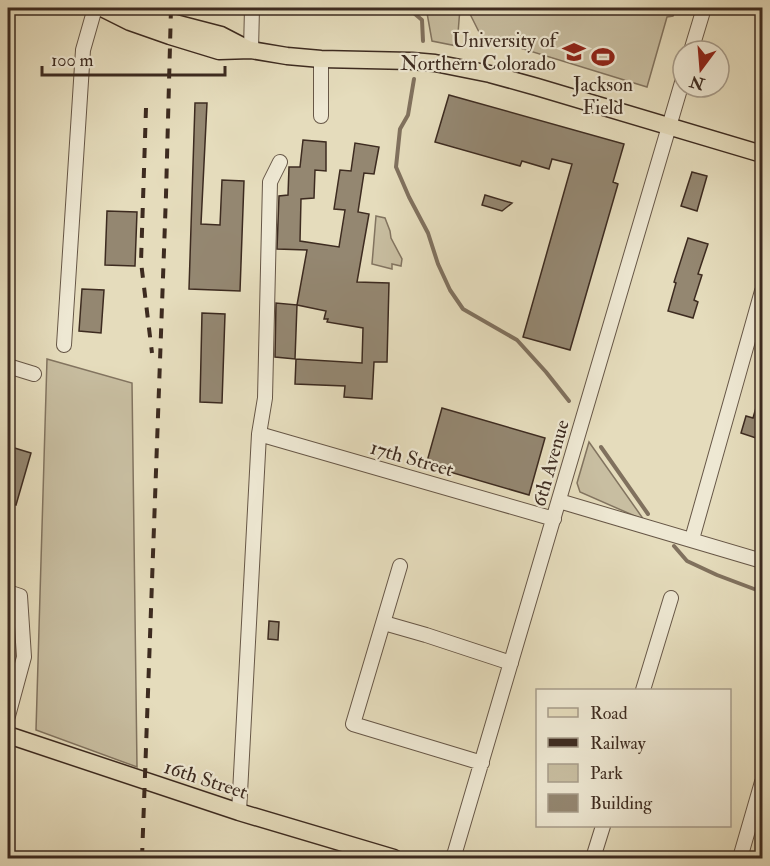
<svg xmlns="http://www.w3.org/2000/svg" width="770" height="866" viewBox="0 0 770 866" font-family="'IM FELL Double Pica',serif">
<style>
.green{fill:#c8bea1;stroke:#827460;stroke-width:1.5}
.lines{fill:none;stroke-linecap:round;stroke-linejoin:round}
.stream{stroke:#80715e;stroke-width:4}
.building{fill:#948771;stroke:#3d2b20;stroke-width:1.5}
.minor-casing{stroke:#675747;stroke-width:16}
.major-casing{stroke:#3d2b20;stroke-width:19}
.minor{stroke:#eee8d3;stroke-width:14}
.major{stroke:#e5dcbc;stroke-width:16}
.rail{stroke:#3d2b20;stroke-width:4;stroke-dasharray:10 10;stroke-linecap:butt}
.labels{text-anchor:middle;stroke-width:4.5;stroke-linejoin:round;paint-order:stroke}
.poi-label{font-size:20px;fill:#3d2b20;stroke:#eee8d3;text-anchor:end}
.street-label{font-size:20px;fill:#3d2b20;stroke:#eee8d3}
</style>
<rect width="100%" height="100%" fill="#e5dcbc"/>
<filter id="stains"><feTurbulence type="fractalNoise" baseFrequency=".00333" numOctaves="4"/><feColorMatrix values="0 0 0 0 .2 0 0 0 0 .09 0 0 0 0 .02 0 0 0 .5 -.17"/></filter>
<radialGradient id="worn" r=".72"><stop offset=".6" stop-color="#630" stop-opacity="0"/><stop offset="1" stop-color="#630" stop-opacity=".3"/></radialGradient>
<path class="green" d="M421 8H460L457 46 432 41 427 13Z
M467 8H676L673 16 667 17 647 87 481 36Z
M376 216 385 218 390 231 391 238 402 259 401 266 392 264V269L372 264Z
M47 359 132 383 137 767 36 730Z
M589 442 644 520 580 492 577 483Z"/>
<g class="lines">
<path class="stream" d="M408 8 422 20 423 41
M414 79 408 115 400 129 396 167 409 197 428 233 438 264 450 290 463 309 517 340 546 372 569 401
M601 447 648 514
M674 546 687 561 717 575 762 592"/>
</g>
<path class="building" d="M449 95 624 144 613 182 618 184 570 350 523 337 572 164 552 159 549 169 522 161 520 166 435 142Z
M195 103H207L201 224 220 225 222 180 244 181 240 291 189 289Z
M303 140 326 142V171L315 170 314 198 301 199 300 241 339 247 345 210 334 209 340 170 351 171 355 143 379 147 374 174 364 173 358 212 369 214 357 282 389 283 387 362H374L372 399 344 397 345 386 295 384 296 359 362 363 363 328 327 322 328 319H324L326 311 297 305 295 359 275 357 276 303 297 305 307 250 277 249 279 196 288 195 289 167H300Z
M692 172 707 176 697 211 681 206Z
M485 195 512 203 502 211 482 205Z
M107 211 137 212 135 266 105 265Z
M688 238 708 244 698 274 702 275 694 300 698 302 693 318 668 311 676 283 674 282Z
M82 289 104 290 101 333 79 331Z
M202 313 225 314 222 403 200 402Z
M760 394H762V440L741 433 746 416 753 418Z
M442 408 545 438 529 495 426 465Z
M8 446 31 453 16 505 8 502Z
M269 621 279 622 278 640 268 639Z"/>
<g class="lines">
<g class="minor-casing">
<path id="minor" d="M251 50 252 8
M691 51 704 8
M321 116V59
M64 345 83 50 95 8
M8 366 34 374
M259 434 554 519
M559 501 762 561
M692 539 762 291
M400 566 353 724 482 763
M8 592 20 596 24 657 8 716
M384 623 426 635 511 663
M643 690 671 598
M239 812 259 434 265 398 270 182 280 162
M452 858 455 852 683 79
M593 858 603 826
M740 858 762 782"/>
</g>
<g class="major-casing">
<path id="major" d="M102 8 130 22 170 36 219 51 251 50 287 56 321 59 412 61 435 63 490 74 537 87 762 154
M121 9 221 35 250 50
M8 735 239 812 394 858"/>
</g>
<use href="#minor" class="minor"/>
<use href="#major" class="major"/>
<path class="rail" d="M146 108 141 262 152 353
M142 858 166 195 171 8"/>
</g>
<defs>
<g id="university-bare" transform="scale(1.8)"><path d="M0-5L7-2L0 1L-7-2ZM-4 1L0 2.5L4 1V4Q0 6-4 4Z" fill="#8f2418" stroke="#eee8d3" stroke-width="2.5" paint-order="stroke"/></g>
<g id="stadium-bare" transform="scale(1.8)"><path d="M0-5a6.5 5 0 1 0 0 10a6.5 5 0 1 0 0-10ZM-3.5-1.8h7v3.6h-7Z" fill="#8f2418" stroke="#eee8d3" stroke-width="2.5" paint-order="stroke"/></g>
</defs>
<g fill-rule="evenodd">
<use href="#university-bare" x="574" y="52"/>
<use href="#stadium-bare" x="603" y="57"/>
</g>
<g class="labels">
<g class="poi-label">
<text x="556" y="47">University of<tspan x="556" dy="23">Northern Colorado</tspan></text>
<text x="603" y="91" text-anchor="middle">Jackson<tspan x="603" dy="23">Field</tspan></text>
</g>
<g class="street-label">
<text transform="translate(412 458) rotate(16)" y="7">17th Street</text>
<text transform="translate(550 463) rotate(-74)" y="7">6th Avenue</text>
<text transform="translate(206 779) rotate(18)" y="7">16th Street</text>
</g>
</g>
<rect width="770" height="866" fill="none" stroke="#e5dcbc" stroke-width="30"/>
<rect x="9" y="9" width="752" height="848" fill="none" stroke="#3d2b20" stroke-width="3"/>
<rect x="15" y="15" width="740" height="836" fill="none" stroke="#3d2b20" stroke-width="1.5"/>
<rect x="536" y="689" width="195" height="138" fill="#eee8d3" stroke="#a79c8b" stroke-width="1.5"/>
<rect x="548" y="708" width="30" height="9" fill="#e5dcbc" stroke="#a79c8b" stroke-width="1.5"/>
<text x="590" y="719" font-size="18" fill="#3d2b20">Road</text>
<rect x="548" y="738" width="30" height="9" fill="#3d2b20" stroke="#a79c8b" stroke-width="1.5"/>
<text x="590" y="749" font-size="18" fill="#3d2b20">Railway</text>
<rect x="548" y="764" width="30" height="18" fill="#c8bea1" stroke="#a79c8b" stroke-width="1.5"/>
<text x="590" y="779" font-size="18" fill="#3d2b20">Park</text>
<rect x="548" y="794" width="30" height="18" fill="#948771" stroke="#a79c8b" stroke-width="1.5"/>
<text x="590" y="809" font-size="18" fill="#3d2b20">Building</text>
<g transform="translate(701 69) rotate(196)"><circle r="28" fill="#eee8d3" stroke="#a79c8b" stroke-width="1.5"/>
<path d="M0-4.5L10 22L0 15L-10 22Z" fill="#8f2418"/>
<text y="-9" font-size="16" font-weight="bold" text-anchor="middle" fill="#3d2b20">N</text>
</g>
<path d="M42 66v9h183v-9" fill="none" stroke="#3d2b20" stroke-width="3"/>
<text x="51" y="66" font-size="18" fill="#3d2b20" stroke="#eee8d3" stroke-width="4.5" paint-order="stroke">100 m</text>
<rect width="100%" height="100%" filter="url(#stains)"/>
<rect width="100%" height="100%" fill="url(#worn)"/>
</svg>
